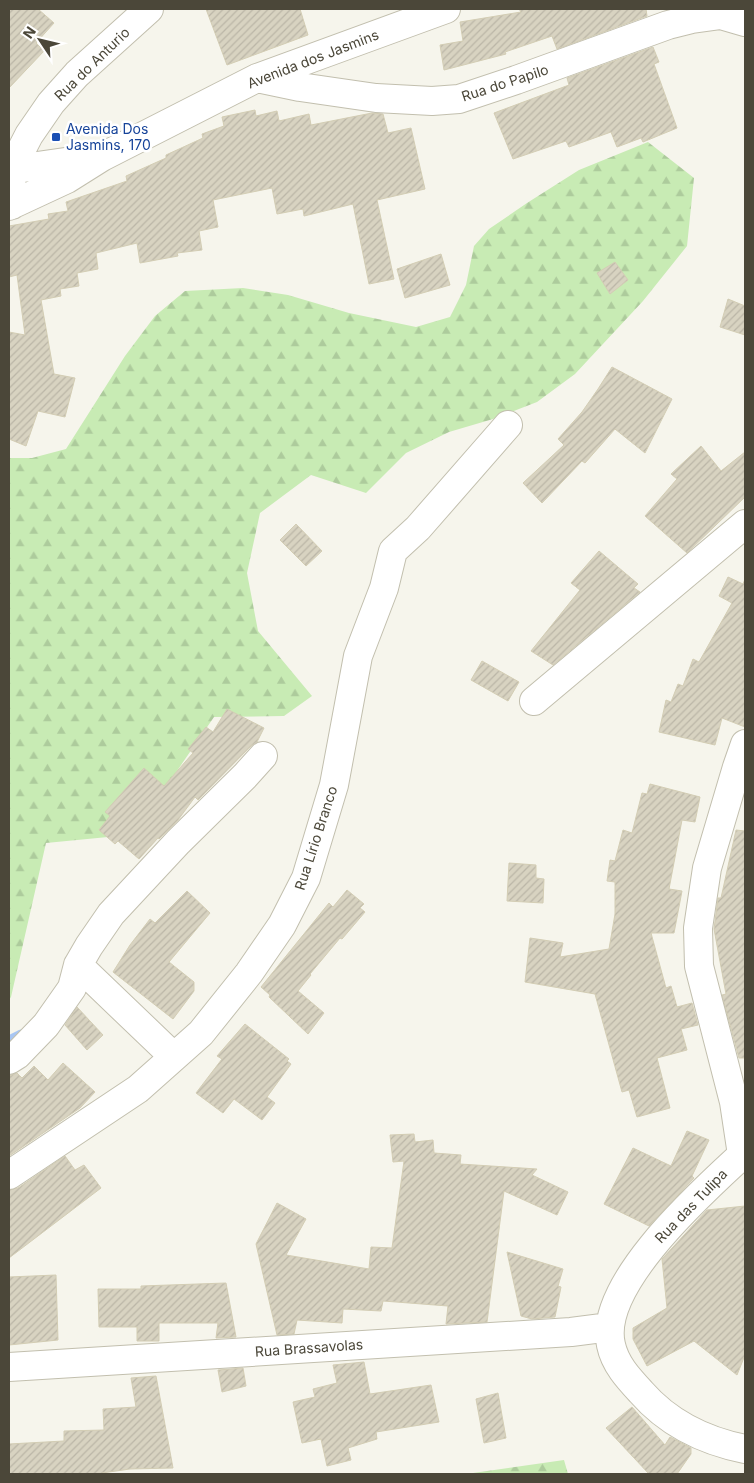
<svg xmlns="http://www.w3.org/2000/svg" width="754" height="1483" viewBox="0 0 754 1483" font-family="Inter,sans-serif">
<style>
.forest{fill:url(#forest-firs)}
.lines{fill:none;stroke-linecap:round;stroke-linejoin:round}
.stream{stroke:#a8c6f3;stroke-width:9}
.building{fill:url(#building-hatch);stroke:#d3cdb4}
.minor-casing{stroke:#c2bfae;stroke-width:30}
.minor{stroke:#fff;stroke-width:28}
.transit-dot{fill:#1a4fb4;stroke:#fff;stroke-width:2}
.labels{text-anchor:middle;stroke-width:5;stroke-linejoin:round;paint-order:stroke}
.street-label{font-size:14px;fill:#4b4739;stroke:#fff}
.transit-label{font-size:14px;fill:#164399;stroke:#fff;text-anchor:start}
</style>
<defs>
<pattern id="forest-firs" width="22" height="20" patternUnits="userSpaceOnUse" patternTransform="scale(1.25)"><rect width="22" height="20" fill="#c8ebb4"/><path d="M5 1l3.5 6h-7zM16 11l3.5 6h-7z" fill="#adcb9c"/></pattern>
<pattern id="building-hatch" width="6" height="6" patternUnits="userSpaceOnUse" patternTransform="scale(1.25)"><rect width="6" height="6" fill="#d8d3c1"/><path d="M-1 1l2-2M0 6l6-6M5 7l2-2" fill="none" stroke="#bbb6a7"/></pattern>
</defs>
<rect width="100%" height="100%" fill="#f6f5ec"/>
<path class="forest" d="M648 142 694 178 687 246 643 301 575 374 537 402 493 419 449 432 406 453 366 493 311 475 260 513 247 573 258 631 312 696 284 716 214 717 168 784 139 834 46 843 11 997 9 1000V458H32L66 449 125 356 155 316 185 291 243 288 288 295 349 313 416 327 450 317 466 285 474 246 489 229 527 203 579 170Z
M564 1460 568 1474H466Z"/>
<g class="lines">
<path class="stream" d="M9 1040 21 1034"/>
</g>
<path class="building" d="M9 9H38L54 23 36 43 44 51 9 88Z
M206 9H300L308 35 227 65Z
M519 9H646L647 16 557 49 552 36 505 52 506 54 444 70 440 45 463 41 460 22 521 12Z
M653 47 659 62 654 64 677 128 643 142 641 138 617 147 611 132 569 147 566 141 513 159 494 113 569 85 567 78Z
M255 110 256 116 277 111 279 121 309 114 311 125 372 113 383 114 388 133 411 128 425 189 377 200 394 279 369 284 353 204 304 216 303 209 277 214 272 188 213 200 218 227 199 231 202 250 177 253 178 256 140 263 137 243 96 253 98 269 77 273 79 286 60 289 61 296 41 300 54 374 75 378 65 417 38 411 26 446 9 439V332L25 335 17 275 9 277V226L49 219 48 214 68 211 66 202 127 181 126 176 166 158V155L203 138 202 134 224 126 222 117Z
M441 254 450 285 405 298 397 269Z
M615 262 628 280 610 294 597 273Z
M728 299 745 306V335L720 327Z
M612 367 672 399 645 453 615 429 585 463 582 461 542 503 523 483 564 445 558 439 582 412 598 389Z
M701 446 721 471 745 452V497L687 553 645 516 677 479 671 474Z
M296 524 322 551 306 566 280 540Z
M599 551 638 584 634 588 640 592 553 665 531 651 580 590 571 583Z
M728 577 743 584 745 579V727L722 718 715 745 659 732 666 700 671 702 678 684 683 686 693 659 699 662 732 603 719 596Z
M482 661 519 682 508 701 471 680Z
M227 709 264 728 257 742 251 746 198 800 195 797 178 820 159 839 158 838 139 859 118 841 115 844 99 830 110 816 105 812 144 768 164 786 193 753 188 749 206 727 213 732Z
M650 784 700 797 695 822 682 820 669 889 682 891 674 933H651L666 988 671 986 677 1007 692 1003 698 1025 681 1029 687 1050 657 1058 670 1108 637 1117 629 1090 622 1092 595 994 525 982 530 938 563 943 560 957 609 949 615 914V882L607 881 610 860 615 861 623 830 632 833 642 793 647 794Z
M736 830 745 831V1058H739L722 995 726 994 714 929 718 898H721Z
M509 863 536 865V878L544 879 543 903 507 901Z
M347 890 364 904 360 908 365 912 342 939 340 938 310 974 311 975 298 991 324 1013 308 1034 269 997 270 995 261 987 329 903 333 907Z
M187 891 210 913 169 962 194 982V991L173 1019 113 972 130 945 150 919 155 923Z
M77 1007 103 1035 87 1050 65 1025Z
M245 1024 289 1059 287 1061 291 1064 267 1097 275 1103 262 1120 234 1099 223 1113 196 1093 222 1059 217 1056Z
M63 1063 95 1092 80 1108 9 1156V1076L17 1073 22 1078 34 1066 48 1080Z
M687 1131 709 1140 692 1176 694 1178 649 1226 604 1204 633 1148 671 1166Z
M414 1134 415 1142 433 1140 434 1153 461 1155 460 1164 537 1169 532 1175 568 1192 557 1215 504 1191 487 1322 446 1324 448 1306 383 1301 381 1311 343 1309 342 1323 297 1320 294 1334 277 1335 256 1244 277 1203 306 1219 286 1255 369 1269 371 1247 392 1248 404 1161 393 1162 390 1135Z
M65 1156 75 1170 84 1165 101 1188 9 1258V1190L18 1188Z
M745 1206V1355L737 1375 694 1341 647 1366 633 1339V1328L667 1308 662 1259 707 1210Z
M507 1252 563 1269 558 1286 561 1287 555 1317 532 1319 521 1316Z
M56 1275 58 1340 9 1345V1277Z
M226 1283 236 1337 216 1338 218 1323H159V1341H137V1327H99L98 1289H141V1286Z
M364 1362 370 1394 431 1385 439 1422 376 1432 377 1439 348 1448 351 1460 327 1466 321 1439 302 1443 293 1402 315 1397 313 1389 337 1383 333 1365Z
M243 1368 246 1386 222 1392 218 1370Z
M156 1376 173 1468 130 1469 102 1473V1474H9V1444L64 1441V1431L104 1430 103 1409 136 1407 131 1378Z
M498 1393 506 1438 484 1443 476 1399Z
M632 1407 665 1445 670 1437 691 1448V1454L677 1474H649L606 1428Z"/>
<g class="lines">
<g class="minor-casing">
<path id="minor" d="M257 78 300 87 376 98 432 101 459 99 516 80 668 25 692 19 721 15 745 22
M9 170 93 158
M12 205 11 170 29 135 51 103 77 74 149 9
M9 206 67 179 102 157 257 78 446 9
M534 701 745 524
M745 744 737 767 707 868 698 928 699 966 734 1102 742 1155C702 1192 597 1285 611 1345 615 1364 628 1378 641 1392 668 1423 705 1441 745 1449
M78 965 174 1057
M9 1060 17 1055 46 1025 72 988 78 965 89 946 111 914 178 842 245 776 263 756
M9 1175 138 1089 201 1033 249 973 282 925 306 878 334 785 358 656 384 588 393 551 418 528 508 425
M9 1367 571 1332 610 1327"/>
</g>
<use href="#minor" class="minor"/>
</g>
<rect class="transit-dot" x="51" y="132" width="10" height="10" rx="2.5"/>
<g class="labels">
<g class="street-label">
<text transform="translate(313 59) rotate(-21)" y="5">Avenida dos Jasmins</text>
<text transform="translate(92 64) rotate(-44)" y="5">Rua do Anturio</text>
<text transform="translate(505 83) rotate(-18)" y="5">Rua do Papilo</text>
<text transform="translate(316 838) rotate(-72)" y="5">Rua Lírio Branco</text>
<text transform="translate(691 1206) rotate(-46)" y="5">Rua das Tulipa</text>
<text transform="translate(309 1348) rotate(-4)" y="5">Rua Brassavolas</text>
</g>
<g class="transit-label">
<text x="66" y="134">Avenida Dos<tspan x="66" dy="16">Jasmins, 170</tspan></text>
</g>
</g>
<rect width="754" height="1483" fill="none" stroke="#4b4739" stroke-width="20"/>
<g transform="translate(40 40) rotate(305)" stroke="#ffffff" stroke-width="4" paint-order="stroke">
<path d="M0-4L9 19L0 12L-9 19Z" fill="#4b4739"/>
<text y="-8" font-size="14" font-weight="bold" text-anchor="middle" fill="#4b4739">N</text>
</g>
</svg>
